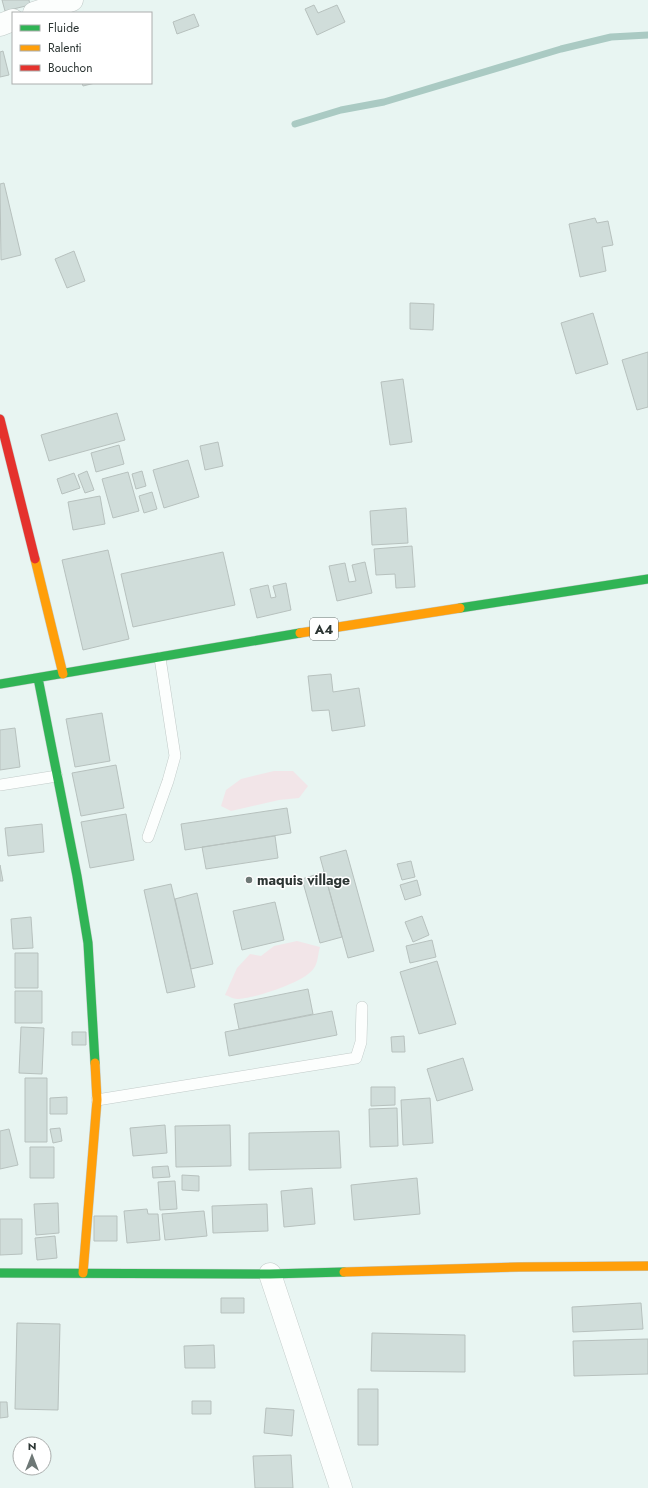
<svg xmlns="http://www.w3.org/2000/svg" width="648" height="1488" viewBox="0 0 648 1488" font-family="Jost,sans-serif">
<style>
.green{fill:#f2e5e8}
.lines{fill:none;stroke-linecap:round;stroke-linejoin:round}
.stream{stroke:#aacac3;stroke-width:7}
.building{fill:#d0ddda;stroke:#b7c1be}
.lane-casing{stroke:#c2cbc9;stroke-width:12}
.street-casing{stroke:#c2cbc9;stroke-width:23}
.fast-casing{stroke:#c2cbc9;stroke-width:10}
.slow-casing{stroke:#c2cbc9;stroke-width:10}
.jam-casing{stroke:#c2cbc9;stroke-width:10}
.lane{stroke:#fcfefd;stroke-width:11}
.street{stroke:#fcfefd;stroke-width:22}
.fast{stroke:#30b455;stroke-width:9}
.slow{stroke:#ff9f0a;stroke-width:9}
.jam{stroke:#e5322d;stroke-width:9}
.poi-dot{fill:#6e7876;stroke:#fff;stroke-width:1.5}
.labels{text-anchor:middle;stroke-width:3;stroke-linejoin:round;paint-order:stroke}
.shield{fill:#fff;stroke:#6b7270;stroke-width:1}
.shield-label{font-size:13px;font-weight:bold;fill:#2c3533}
.poi-label{font-size:14px;font-weight:bold;fill:#2c3533;stroke:#fff;text-anchor:start}
</style>
<rect width="100%" height="100%" fill="#e8f5f2"/>
<path class="green" d="M274 771H293L308 786 299 798 279 800 231 811 221 806 226 790 241 779Z
M297 941 320 947C318 953 318 963 314 968 306 982 253 999 237 999 233 999 229 996 225 995L237 968 250 954 261 956 274 946Z"/>
<g class="lines">
<path class="stream" d="M295 124 341 110 384 102 561 49 611 37 648 35"/>
</g>
<path class="building" d="M2 0H29L30 5 5 11Z
M314 5 318 13 337 5 345 22 317 35 305 9Z
M194 14 199 26 177 34 173 22Z
M3 51 9 75 0 77V52Z
M82 83H95L83 86Z
M4 183 21 255 1 260 0 184Z
M595 218 597 223 608 221 613 245 602 247 606 271 580 277 569 224Z
M74 251 85 281 67 288 55 259Z
M410 303 434 304 433 330 410 329Z
M593 313 608 364 576 374 561 323Z
M648 352V407L637 410 622 360Z
M403 379 412 442 390 445 381 382Z
M117 413 125 440 49 461 41 435Z
M218 442 223 466 205 470 200 446Z
M119 445 124 464 96 472 91 453Z
M188 460 199 497 164 508 153 470Z
M87 471 94 490 85 493 78 475Z
M142 471 146 486 136 489 132 474Z
M128 472 139 511 113 518 102 479Z
M74 473 80 488 62 494 57 479Z
M152 492 157 509 144 513 139 496Z
M100 496 105 524 73 530 68 502Z
M406 508 408 543 372 545 370 511Z
M412 546 415 587 396 588 395 574 376 575 374 549Z
M108 550 129 639 83 650 62 560Z
M223 552 235 605 133 627 121 574Z
M365 562 372 593 337 601 329 566 345 563 349 582 356 581 352 565Z
M286 583 291 610 257 618 250 589 268 585 271 598 276 597 273 586Z
M331 674 333 692 359 688 365 726 332 731 329 710 312 711 308 676Z
M102 713 110 761 75 767 66 719Z
M15 728 20 767 0 770V730Z
M116 765 124 808 81 816 72 773Z
M287 808 291 833 185 850 181 824Z
M126 814 134 860 90 868 81 822Z
M42 824 44 852 8 856 5 828Z
M275 836 278 858 206 869 202 847Z
M346 850 374 951 348 958 320 857Z
M411 861 415 877 402 880 397 864Z
M0 865 3 881H0Z
M324 872 342 937 320 943 302 879Z
M417 880 421 895 405 900 400 885Z
M171 884 195 987 167 993 144 890Z
M197 893 213 964 191 969 175 899Z
M275 902 284 940 242 950 233 911Z
M422 916 429 935 413 942 405 922Z
M31 917 33 948 13 949 11 919Z
M432 940 436 957 410 963 406 946Z
M15 953H38V988H15Z
M437 961 456 1024 419 1034 400 972Z
M308 989 313 1014 239 1029 234 1004Z
M15 991H42V1023H15Z
M332 1011 337 1035 229 1056 225 1032Z
M21 1027 44 1028 42 1074 19 1073Z
M72 1032H86V1045H72Z
M404 1036 405 1052H392L391 1037Z
M463 1058 473 1090 437 1101 427 1069Z
M25 1078H47V1142H25Z
M371 1087H395V1105L371 1106Z
M67 1097V1114H50V1098Z
M430 1098 433 1143 403 1145 401 1100Z
M397 1108 398 1146 370 1147 369 1109Z
M165 1125 167 1153 133 1156 130 1128Z
M230 1125 231 1166 176 1167 175 1126Z
M60 1128 62 1141 53 1143 50 1129Z
M9 1129 18 1165 0 1169V1131Z
M339 1131 341 1168 249 1170V1133Z
M30 1147H54V1178H30Z
M168 1166 170 1177 153 1178 152 1167Z
M182 1175 199 1176V1191L182 1190Z
M417 1178 420 1214 354 1220 351 1185Z
M175 1181 177 1209 160 1210 158 1182Z
M312 1188 315 1224 284 1227 281 1191Z
M58 1203 59 1233 36 1235 34 1204Z
M267 1204 268 1231 213 1233 212 1206Z
M147 1209 148 1214H158L160 1240 127 1243 124 1211Z
M204 1211 207 1236 165 1240 162 1214Z
M94 1216H117V1241H94Z
M0 1219H22V1254L0 1255Z
M55 1236 57 1258 37 1260 35 1238Z
M221 1298H244V1313H221Z
M641 1303 643 1329 573 1332 572 1307Z
M17 1323 60 1324 58 1410 15 1409Z
M372 1333 465 1335V1372L371 1371Z
M648 1339V1374L574 1376 573 1341Z
M214 1345 215 1368H185L184 1346Z
M358 1389H378V1445H358Z
M192 1401H211V1414H192Z
M0 1402H7L8 1417 0 1418Z
M266 1408 294 1410 292 1436 264 1433Z
M291 1455 293 1488H255L253 1456Z"/>
<g class="lines">
<g class="lane-casing">
<path id="lane" d="M0 785 57 776
M148 837 168 781 175 756 160 658
M97 1100 356 1058 361 1042 362 1007"/>
</g>
<g class="street-casing">
<path id="street" d="M34 13 72 0
M0 25 13 20
M270 1274 341 1488"/>
</g>
<g class="fast-casing">
<path id="fast" d="M460 608 648 579
M38 678 77 876 88 943 95 1063
M0 684 300 633
M0 1273 270 1274 344 1272"/>
</g>
<g class="slow-casing">
<path id="slow" d="M35 559 63 674
M300 633 460 608
M344 1272 519 1267 648 1266
M83 1273 97 1100 95 1063"/>
</g>
<g class="jam-casing">
<path id="jam" d="M0 419 35 559"/>
</g>
<use href="#lane" class="lane"/>
<use href="#street" class="street"/>
<use href="#fast" class="fast"/>
<use href="#slow" class="slow"/>
<use href="#jam" class="jam"/>
</g>
<circle class="poi-dot" cx="249" cy="880" r="4"/>
<g class="labels">
<rect class="shield" x="310" y="618" width="28" height="22" rx="3"/>
<g class="shield-label">
<text x="324" y="634">A4</text>
</g>
<g class="poi-label">
<text x="257" y="885">maquis village</text>
</g>
</g>
<rect x="12" y="12" width="140" height="72" fill="#ffffff" stroke="#abaead"/>
<rect x="20" y="25" width="20" height="6" fill="#30b455" stroke="#abaead"/>
<text x="48" y="32" font-size="12" fill="#2c3533">Fluide</text>
<rect x="20" y="45" width="20" height="6" fill="#ff9f0a" stroke="#abaead"/>
<text x="48" y="52" font-size="12" fill="#2c3533">Ralenti</text>
<rect x="20" y="65" width="20" height="6" fill="#e5322d" stroke="#abaead"/>
<text x="48" y="72" font-size="12" fill="#2c3533">Bouchon</text>
<g transform="translate(32 1456)"><circle r="19" fill="#ffffff" stroke="#abaead"/>
<path d="M0-3L7 15L0 10L-7 15Z" fill="#6e7876"/>
<text y="-6" font-size="11" font-weight="bold" text-anchor="middle" fill="#2c3533">N</text>
</g>
</svg>
